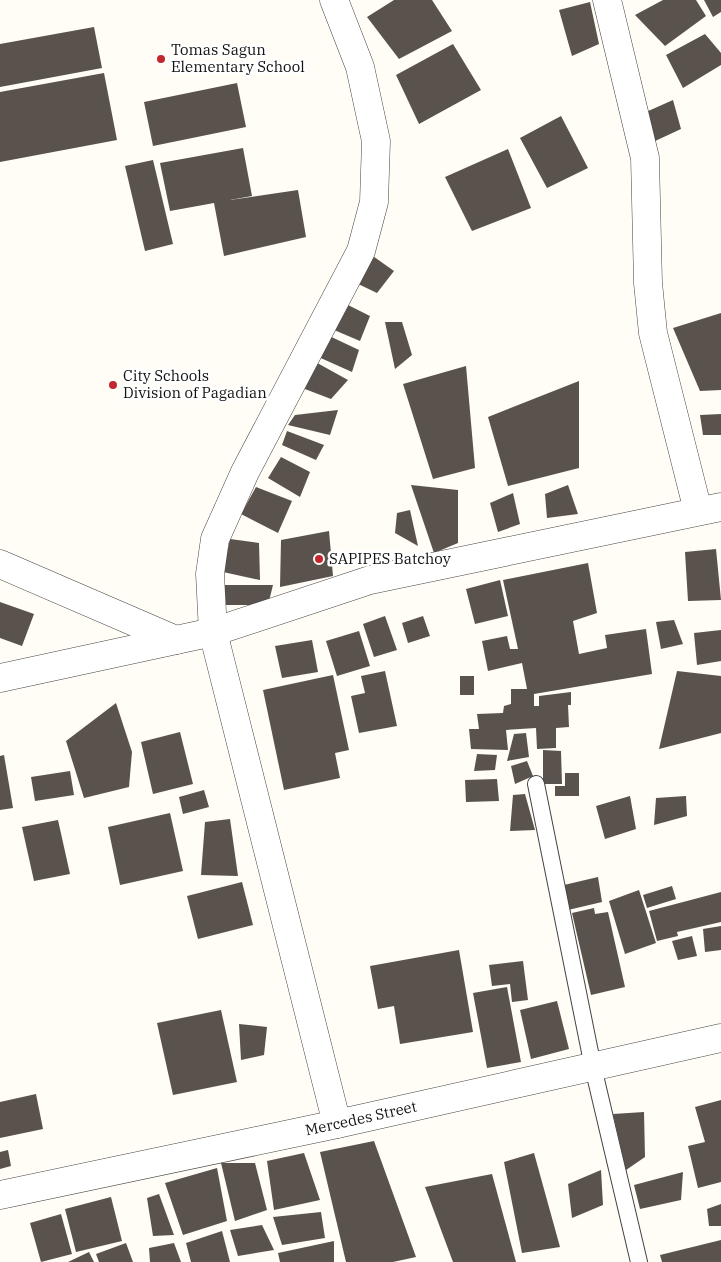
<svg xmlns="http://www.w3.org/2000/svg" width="721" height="1262" viewBox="0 0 721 1262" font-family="'IBM Plex Serif',serif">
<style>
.building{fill:#5a524d}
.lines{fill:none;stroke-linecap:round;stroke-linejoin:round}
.service-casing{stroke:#444;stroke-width:18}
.minor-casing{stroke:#444;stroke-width:29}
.service{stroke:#fff;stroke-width:16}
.minor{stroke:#fff;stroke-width:28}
.poi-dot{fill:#c4262e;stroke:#fff;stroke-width:2}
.labels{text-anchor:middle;stroke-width:5;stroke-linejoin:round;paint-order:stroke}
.poi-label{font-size:15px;fill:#111;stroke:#fff;text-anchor:start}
.street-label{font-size:15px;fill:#111;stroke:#fff}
</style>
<rect width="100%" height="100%" fill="#fffdf5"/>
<path class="building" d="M394 0H432L452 31 399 59 367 17Z
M663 0H696L706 16 665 46 635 15Z
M704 0H721V12L713 17Z
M590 2 599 44 572 56 559 10Z
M94 27 102 68 0 87V44Z
M705 34 721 53V65L683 88 666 55Z
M453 44 481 90 419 124 396 75Z
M104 73 117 140 0 162V92Z
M237 83 246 127 153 146 144 102Z
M673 100 681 129 653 142 646 112Z
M561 116 588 168 547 188 520 138Z
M243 148 252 196 230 200 298 190 306 237 224 256 214 203 170 211 160 163Z
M508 149 531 208 472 231 445 177Z
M153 160 173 244 145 251 125 166Z
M370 254 394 271 377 293 354 282Z
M342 302 370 316 360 341 327 327Z
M721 313V390L700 391 673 328Z
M385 322H402L412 355 395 369Z
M323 333 359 350 352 372 314 355Z
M310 359 348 380 331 399 297 386Z
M466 366 475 468 433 479 403 384Z
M579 381V468L508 486 488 417Z
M338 410 330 435 288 425 295 415Z
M721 414V435H703L700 415Z
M287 431 324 445 316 460 282 445Z
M281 457 310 472 300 497 268 478Z
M411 485 458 490V543L434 553Z
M568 485 578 514 547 518 545 494Z
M256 487 292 501 278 533 241 514Z
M513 493 520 524 498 532 490 503Z
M410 510 418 546 395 533 397 513Z
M329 531 333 576 280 587 281 540Z
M230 539 259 543 260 580 223 572Z
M716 549 721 600 688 601 685 552Z
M588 563 597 613 573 621 579 654 607 648 605 635 646 629 652 674 534 694V706H539V696L571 692V705H568L569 727 556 728V748L537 749 536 728 506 730 508 750 471 749 469 729H479L477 714 503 713 504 706 511 704V689H527L522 663 488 671 482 641 507 636 510 649H518L503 580Z
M500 580 508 616 475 624 466 589Z
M222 585H273L268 605H222Z
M0 602 34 614 22 646 0 638Z
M385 616 397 650 374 657 363 624Z
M423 616 430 636 408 643 402 623Z
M674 620 683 644 661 649 656 622Z
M721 630V661L697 665 694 633Z
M359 631 370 666 337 676 326 641Z
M312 640 318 672 282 678 275 646Z
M385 671 397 726 359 733 351 696 365 693 361 676Z
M677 671 721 676V733L659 749Z
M333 675 349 750 335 753 340 778 284 790 263 690Z
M460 676H474V695H460Z
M116 703 132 752 129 787 84 798 66 741Z
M180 732 193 784 153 794 141 742Z
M526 733 529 757 507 761 514 734Z
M543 750 561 751 562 784H543Z
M477 754 497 755 495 770 474 771Z
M4 755 13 808 0 810V756Z
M527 761 533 776 515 784 511 766Z
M70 771 74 795 35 801 31 777Z
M565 773H579V796H555V786H565Z
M497 779 499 801 466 802 465 780Z
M204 790 209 807 183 814 179 797Z
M525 794 535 830 510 831 513 795Z
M630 796 636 829 605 839 596 806Z
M686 796 687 816 654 825 656 798Z
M170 813 183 871 120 885 108 827Z
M230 819 238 876 201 875 205 822Z
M58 820 70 874 34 881 22 827Z
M598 877 602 902 568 910 564 885Z
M242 882 253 925 198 939 187 896Z
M672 886 676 899 647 908 643 895Z
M639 890 656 943 625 954 609 901Z
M721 892V922L677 932 678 936 657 941 649 911Z
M594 908 595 914 608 912 625 987 591 995 572 913Z
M721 926V950L705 952 703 929Z
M692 936 697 956 678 960 672 941Z
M459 950 473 1032 400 1044 394 1006 378 1009 370 966Z
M523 961 528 1000 512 1002 510 984 492 986 489 965Z
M507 987 521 1062 487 1068 473 993Z
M557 1001 569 1049 531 1059 520 1010Z
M221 1010 237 1082 173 1095 157 1023Z
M239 1024 267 1027 264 1055 241 1060Z
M36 1094 43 1129 0 1138V1102Z
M721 1100V1182L698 1188 688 1146 705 1142 695 1107Z
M644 1112 645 1157 626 1170 613 1114Z
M374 1141 416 1257 393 1262H346L320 1152Z
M8 1150 11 1166 0 1169V1152Z
M304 1153 320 1200 274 1210 267 1161Z
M534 1153 560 1247 522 1253 504 1162Z
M221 1163H255L267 1210 235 1221Z
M217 1168 227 1221 183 1235 165 1183Z
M601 1170 603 1205 572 1218 568 1184Z
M683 1172 681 1200 640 1209 634 1185Z
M492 1174 516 1262H453L425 1187Z
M159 1194 174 1235 153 1236 147 1198Z
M111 1197 122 1241 76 1252 65 1209Z
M721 1204V1226H709L707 1209Z
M321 1212 325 1238 282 1245 273 1217Z
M61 1214 72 1254 41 1262 30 1223Z
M262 1225 274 1250 238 1256 230 1230Z
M222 1231 230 1262H191L186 1243Z
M721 1240V1262H662L660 1255Z
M334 1241V1262H280L278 1253Z
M126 1243 133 1262H99L96 1254Z
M174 1243 181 1262H150L149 1248Z
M89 1252 94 1262H68Z"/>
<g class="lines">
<g class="service-casing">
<path id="service" d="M536 784 593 1067 639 1262"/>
</g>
<g class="minor-casing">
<g id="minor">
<path d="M334 0 360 67 376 141 374 202 361 251 245 472 215 539 210 574 213 632 337 1124"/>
<path d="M607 0 645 158 648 283 653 333 698 511"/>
<path d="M0 564 176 640"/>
<path d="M0 678 213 632 370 580 721 507"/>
<path id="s1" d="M0 1195 337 1124 721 1038"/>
</g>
</g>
<use href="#service" class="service"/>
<use href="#minor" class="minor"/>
</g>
<g class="poi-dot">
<circle cx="161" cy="59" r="5"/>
<circle cx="113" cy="385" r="5"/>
<circle cx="319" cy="559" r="5"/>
</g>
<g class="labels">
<g class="poi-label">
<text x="171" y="55">Tomas Sagun<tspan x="171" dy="17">Elementary School</tspan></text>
<text x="123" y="381">City Schools<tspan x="123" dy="17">Division of Pagadian</tspan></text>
<text x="329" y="564">SAPIPES Batchoy</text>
</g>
<g class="street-label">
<text dy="5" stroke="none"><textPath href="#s1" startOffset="369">Mercedes Street</textPath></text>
</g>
</g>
</svg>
